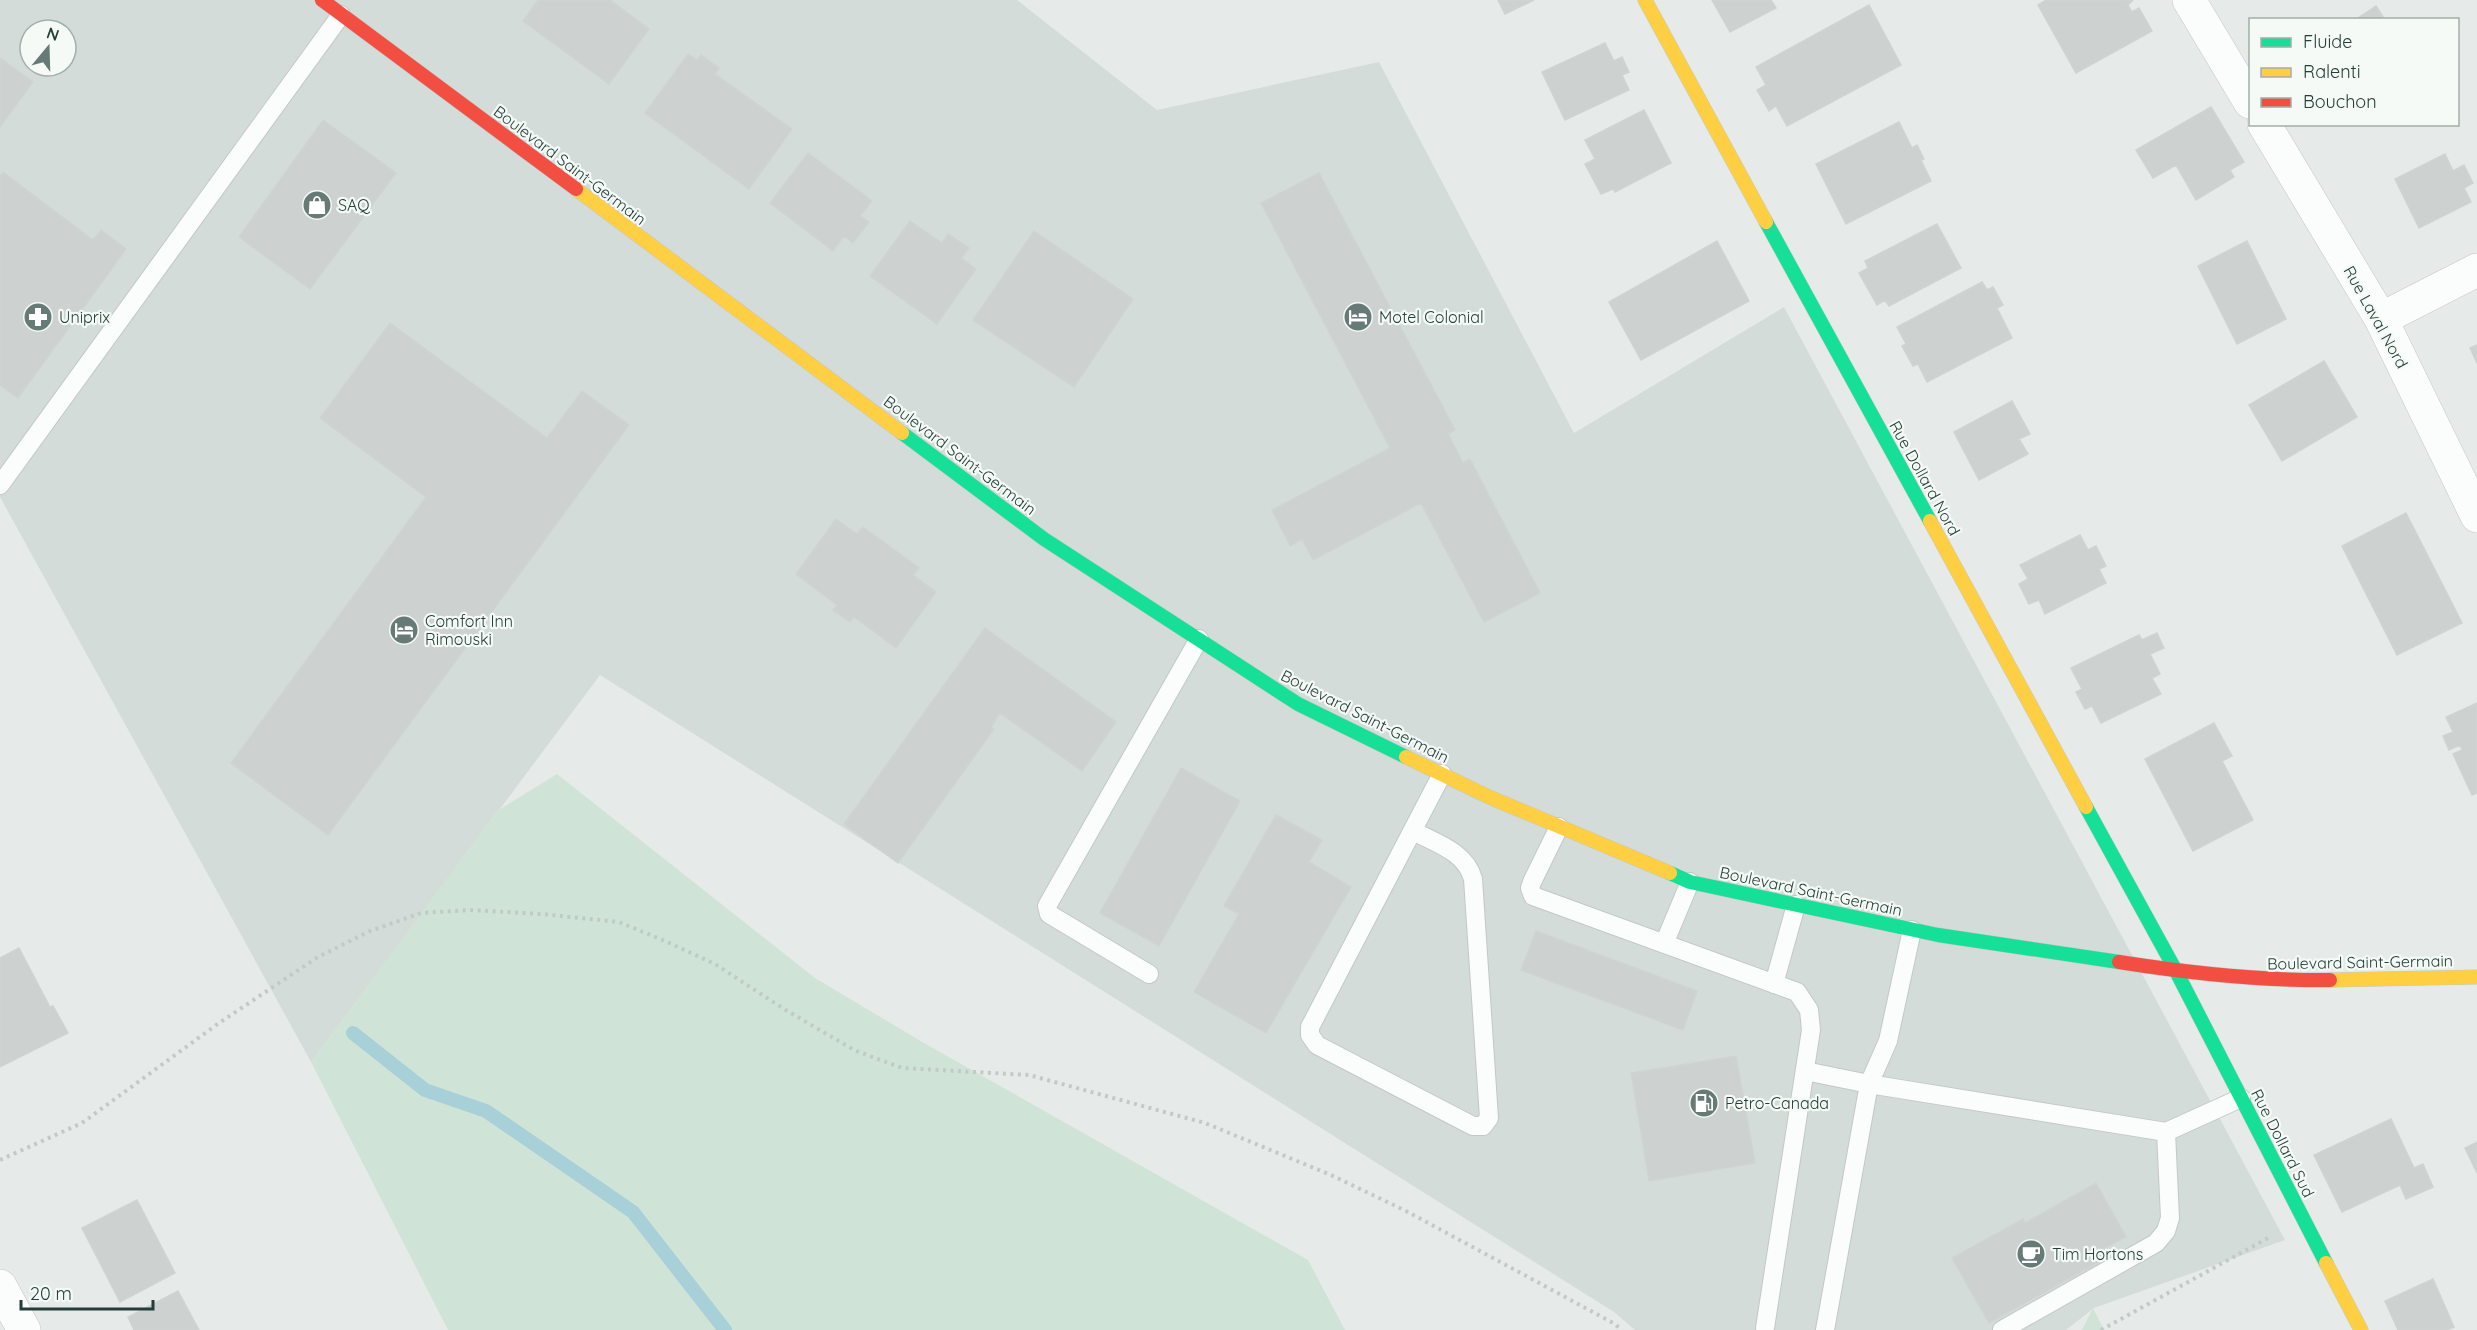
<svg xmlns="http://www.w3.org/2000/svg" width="2477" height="1330" viewBox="0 0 2477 1330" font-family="Quicksand,sans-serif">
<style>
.built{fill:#d4dcd9;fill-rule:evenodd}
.green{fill:#cfe4d6}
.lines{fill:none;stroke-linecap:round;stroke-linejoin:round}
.stream{stroke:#a8d0d8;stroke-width:14}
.building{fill:#cdd2d0;stroke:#cfd4d2;stroke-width:1.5}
.lane-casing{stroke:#c3c8c6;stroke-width:20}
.street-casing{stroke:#c3c8c6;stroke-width:34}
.fast-casing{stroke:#c1c9c6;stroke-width:15}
.slow-casing{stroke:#c1c9c6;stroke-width:15}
.jam-casing{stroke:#c1c9c6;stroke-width:15}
.path{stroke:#c2cac8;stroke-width:4;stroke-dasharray:3 4.5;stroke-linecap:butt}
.lane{stroke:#fbfcfc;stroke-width:18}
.street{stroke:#fbfcfc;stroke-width:33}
.fast{stroke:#16e098;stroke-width:14}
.slow{stroke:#ffcf43;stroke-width:14}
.jam{stroke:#f24e42;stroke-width:14}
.labels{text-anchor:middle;stroke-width:4.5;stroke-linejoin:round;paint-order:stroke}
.street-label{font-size:16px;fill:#233f38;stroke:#f5faf7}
.poi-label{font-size:16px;fill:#233f38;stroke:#f5faf7;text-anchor:start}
</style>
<rect width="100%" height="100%" fill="#e6ebe9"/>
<path class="built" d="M0 0H1017L1157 110 1379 62 1574 433 1784 307 2285 1240 2094 1308 2066 1330H1635L1614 1312 600 675 311 1062 0 497ZM30 30H66V66H30Z"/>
<path class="green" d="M557 774 815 978 924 1043 1308 1260 1345 1330H448L311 1062 497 811Z
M2093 1308 2104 1330H2082Z"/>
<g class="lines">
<path class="stream" d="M353 1033 425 1090 486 1111 633 1212 725 1330"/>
</g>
<path class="building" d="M538 0H610L649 29 609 84 523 21Z
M1498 0H1534L1505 14Z
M1712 0H1771L1776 8 1730 32Z
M2046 0H2133L2128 5 2132 12 2139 8 2152 31 2076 73 2038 5Z
M1869 5 1901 65 1787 126 1776 106 1769 111 1757 90 1766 85 1756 67Z
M2376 6 2385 20H2355Z
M1605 43 1614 61 1622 57 1629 72 1622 75 1629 90 1565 120 1542 72Z
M688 54 697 60 701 55 719 68 715 74 792 129 749 189 645 113Z
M0 58 33 82 0 127Z
M2211 107 2244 162 2230 170 2234 177 2196 200 2176 165 2153 178 2136 150Z
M1644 110 1671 163 1615 192 1613 189 1601 194 1585 164 1595 159 1585 140Z
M323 120 396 173 310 289 239 237Z
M1899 122 1912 148 1917 145 1924 159 1921 160 1931 181 1846 224 1816 164Z
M808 153 872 201 860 216 869 222 853 243 844 236 833 251 770 203Z
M2445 154 2453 171 2464 165 2473 183 2464 188 2471 202 2419 228 2395 179Z
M3 172 93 240 101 230 126 249 18 398 0 385V176Z
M1319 173 1455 430 1448 434 1463 463 1470 459 1540 593 1484 622 1421 503 1313 560 1302 539 1290 546 1272 510 1390 448 1261 203Z
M910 221 942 243 948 234 969 248 961 258 976 269 937 324 870 276Z
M1937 224 1961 268 1889 306 1885 300 1877 305 1859 273 1868 268 1865 261Z
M1034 231 1133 299 1074 387 973 320Z
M1717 241 1749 301 1641 360 1609 302Z
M2247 241 2286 319 2237 344 2198 266Z
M1982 282 1987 290 1993 287 2003 305 1997 308 2012 338 1927 382 1918 364 1913 366 1902 346 1906 344 1897 327Z
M390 323 547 438 582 391 629 425 328 835 231 763 426 497 320 418Z
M2477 345V363L2470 348Z
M2324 361 2357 417 2282 461 2249 405Z
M2012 401 2030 434 2019 439 2028 454 1979 480 1954 432Z
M2406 513 2462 623 2397 655 2342 546Z
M836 519 857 534 863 527 919 568 913 575 936 592 896 648 854 617 850 622 833 610 837 605 796 574Z
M2080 535 2088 550 2096 546 2106 566 2099 569 2106 583 2045 614 2039 600 2029 604 2019 584 2028 579 2020 565Z
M985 628 1116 722 1082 771 1000 713 991 727 994 729 898 863 844 824Z
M2157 633 2164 648 2150 654 2160 674 2152 678 2161 694 2101 723 2092 706 2085 709 2076 692 2082 689 2071 668 2139 635 2142 640Z
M2477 703V793L2472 795 2453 754 2462 750 2460 745 2449 750 2443 736 2453 732 2446 717Z
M2214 723 2232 756 2222 761 2253 820 2193 851 2145 759Z
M1181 768 1240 801 1159 946 1100 913Z
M1276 815 1322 840 1309 862 1351 887 1266 1033 1194 992 1239 914 1224 906Z
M1536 931 1697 991 1683 1030 1521 970Z
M19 948 50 1007 53 1006 68 1033 0 1067V958Z
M1736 1056 1755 1163 1649 1181 1631 1073Z
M2391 1119 2414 1168 2423 1164 2433 1187 2406 1199 2400 1185 2342 1212 2314 1155Z
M2477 1142V1173L2465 1148Z
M2096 1183 2126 1237 2101 1250 2106 1258 1989 1323 1952 1258 2023 1219 2025 1223Z
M137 1200 175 1273 120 1302 82 1228Z
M2433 1279 2454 1327 2447 1330H2398L2385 1301Z
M178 1291 199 1330H134L128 1317Z"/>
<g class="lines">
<g class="lane-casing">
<path id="lane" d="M0 485 341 15
M1559 827 1532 882 1530 888 1533 896 1797 992 1809 1010 1811 1030 1765 1328
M1413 831C1436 843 1466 852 1473 879L1489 1118 1483 1126H1473L1317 1045 1310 1035V1027L1442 774
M1664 944 1690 882
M1149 974 1049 914 1047 906 1199 639
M1774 984 1796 905
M1805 1071 1869 1084 2166 1132 2241 1098
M1825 1330 1869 1084 1888 1041 1912 930
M2002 1330 2156 1243 2166 1231 2170 1218 2166 1132"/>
</g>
<g class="street-casing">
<path id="street" d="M2189 0 2250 102
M2264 124 2381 319 2477 516
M2381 319 2477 270
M0 1286 24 1330"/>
</g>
<g class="fast-casing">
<path id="fast" d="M1766 222 1930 521
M902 433 1044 539 1298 704 1406 757
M2086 807 2176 971 2326 1263
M1670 873 1690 882 1938 935 2119 962"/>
</g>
<g class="slow-casing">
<path id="slow" d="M1645 0 1766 222
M576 189 902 433
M1930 521 2086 807
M1406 757 1489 797 1670 873
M2330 980 2477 977
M2326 1263 2361 1330"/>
</g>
<g class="jam-casing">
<path id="jam" d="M322 0 576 189
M2119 962C2189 973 2259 981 2330 980"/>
</g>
<path class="path" d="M0 1160 82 1123 219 1023 318 957 370 931 421 913 470 910 542 914 619 922 665 941 715 964 784 1009 854 1050 902 1068 1029 1075 1205 1123 1331 1175 1406 1211 1615 1324 1621 1330
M2101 1330 2268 1238"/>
<use href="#lane" class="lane"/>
<use href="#street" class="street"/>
<use href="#fast" class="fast"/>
<use href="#slow" class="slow"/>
<use href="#jam" class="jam"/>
</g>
<defs>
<g id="shop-disc" transform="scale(1.5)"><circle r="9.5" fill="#677b76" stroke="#f5faf7"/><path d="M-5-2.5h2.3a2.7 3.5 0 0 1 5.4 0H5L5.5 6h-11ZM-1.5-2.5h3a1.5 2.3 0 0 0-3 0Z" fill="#fff"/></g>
<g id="pharmacy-disc" transform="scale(1.5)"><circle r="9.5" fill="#677b76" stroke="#f5faf7"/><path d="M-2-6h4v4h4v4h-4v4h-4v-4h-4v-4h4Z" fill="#fff"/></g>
<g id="hotel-disc" transform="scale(1.5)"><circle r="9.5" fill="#677b76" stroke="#f5faf7"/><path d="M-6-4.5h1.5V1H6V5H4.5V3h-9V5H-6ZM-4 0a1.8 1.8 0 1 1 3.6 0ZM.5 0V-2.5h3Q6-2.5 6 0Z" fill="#fff"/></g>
<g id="fuel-disc" transform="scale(1.5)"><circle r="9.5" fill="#677b76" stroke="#f5faf7"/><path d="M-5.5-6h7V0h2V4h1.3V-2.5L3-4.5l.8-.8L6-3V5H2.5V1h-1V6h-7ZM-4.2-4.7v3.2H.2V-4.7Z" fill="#fff"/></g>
<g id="cafe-disc" transform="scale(1.5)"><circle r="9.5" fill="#677b76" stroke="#f5faf7"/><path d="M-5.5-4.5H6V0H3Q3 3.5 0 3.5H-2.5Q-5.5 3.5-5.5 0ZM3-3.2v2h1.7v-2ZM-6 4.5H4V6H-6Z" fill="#fff"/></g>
</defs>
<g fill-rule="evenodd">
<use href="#shop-disc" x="317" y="205"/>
<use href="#pharmacy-disc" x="38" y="317"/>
<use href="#hotel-disc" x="1358" y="317"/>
<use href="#hotel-disc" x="404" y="630"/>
<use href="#fuel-disc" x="1704" y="1103"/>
<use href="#cafe-disc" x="2031" y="1254"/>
</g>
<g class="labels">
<g class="street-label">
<text transform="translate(570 165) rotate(37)" y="6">Boulevard Saint-Germain</text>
<text transform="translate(2376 317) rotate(61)" y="6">Rue Laval Nord</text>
<text transform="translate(960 455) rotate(37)" y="6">Boulevard Saint-Germain</text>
<text transform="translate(1925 478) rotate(61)" y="6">Rue Dollard Nord</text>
<text transform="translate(1365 716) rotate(27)" y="6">Boulevard Saint-Germain</text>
<text transform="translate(1811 891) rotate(12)" y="6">Boulevard Saint-Germain</text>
<text transform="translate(2360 962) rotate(-1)" y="6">Boulevard Saint-Germain</text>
<text transform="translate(2283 1143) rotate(63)" y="6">Rue Dollard Sud</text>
</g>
<g class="poi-label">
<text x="338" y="211">SAQ</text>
<text x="59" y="323">Uniprix</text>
<text x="1379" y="323">Motel Colonial</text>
<text x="425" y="627">Comfort Inn<tspan x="425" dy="18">Rimouski</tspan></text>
<text x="1725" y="1109">Petro-Canada</text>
<text x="2052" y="1260">Tim Hortons</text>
</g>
</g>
<rect x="2249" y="18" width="210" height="108" fill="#f5faf7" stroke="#a1afab" stroke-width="1.5"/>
<rect x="2261" y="38" width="30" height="9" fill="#16e098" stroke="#a1afab" stroke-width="1.5"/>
<text x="2303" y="48" font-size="18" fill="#233f38">Fluide</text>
<rect x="2261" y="68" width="30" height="9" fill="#ffcf43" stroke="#a1afab" stroke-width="1.5"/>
<text x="2303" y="78" font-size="18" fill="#233f38">Ralenti</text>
<rect x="2261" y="98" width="30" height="9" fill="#f24e42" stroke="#a1afab" stroke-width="1.5"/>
<text x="2303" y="108" font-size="18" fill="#233f38">Bouchon</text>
<g transform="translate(48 48) rotate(19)"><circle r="28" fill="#f5faf7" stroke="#a1afab" stroke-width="1.5"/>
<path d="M0-4.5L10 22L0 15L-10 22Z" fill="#677b76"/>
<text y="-9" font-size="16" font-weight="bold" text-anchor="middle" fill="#233f38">N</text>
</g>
<path d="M21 1300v9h132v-9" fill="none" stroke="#233f38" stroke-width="3"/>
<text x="30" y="1300" font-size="18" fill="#233f38" stroke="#f5faf7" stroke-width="4.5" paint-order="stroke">20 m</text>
</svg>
